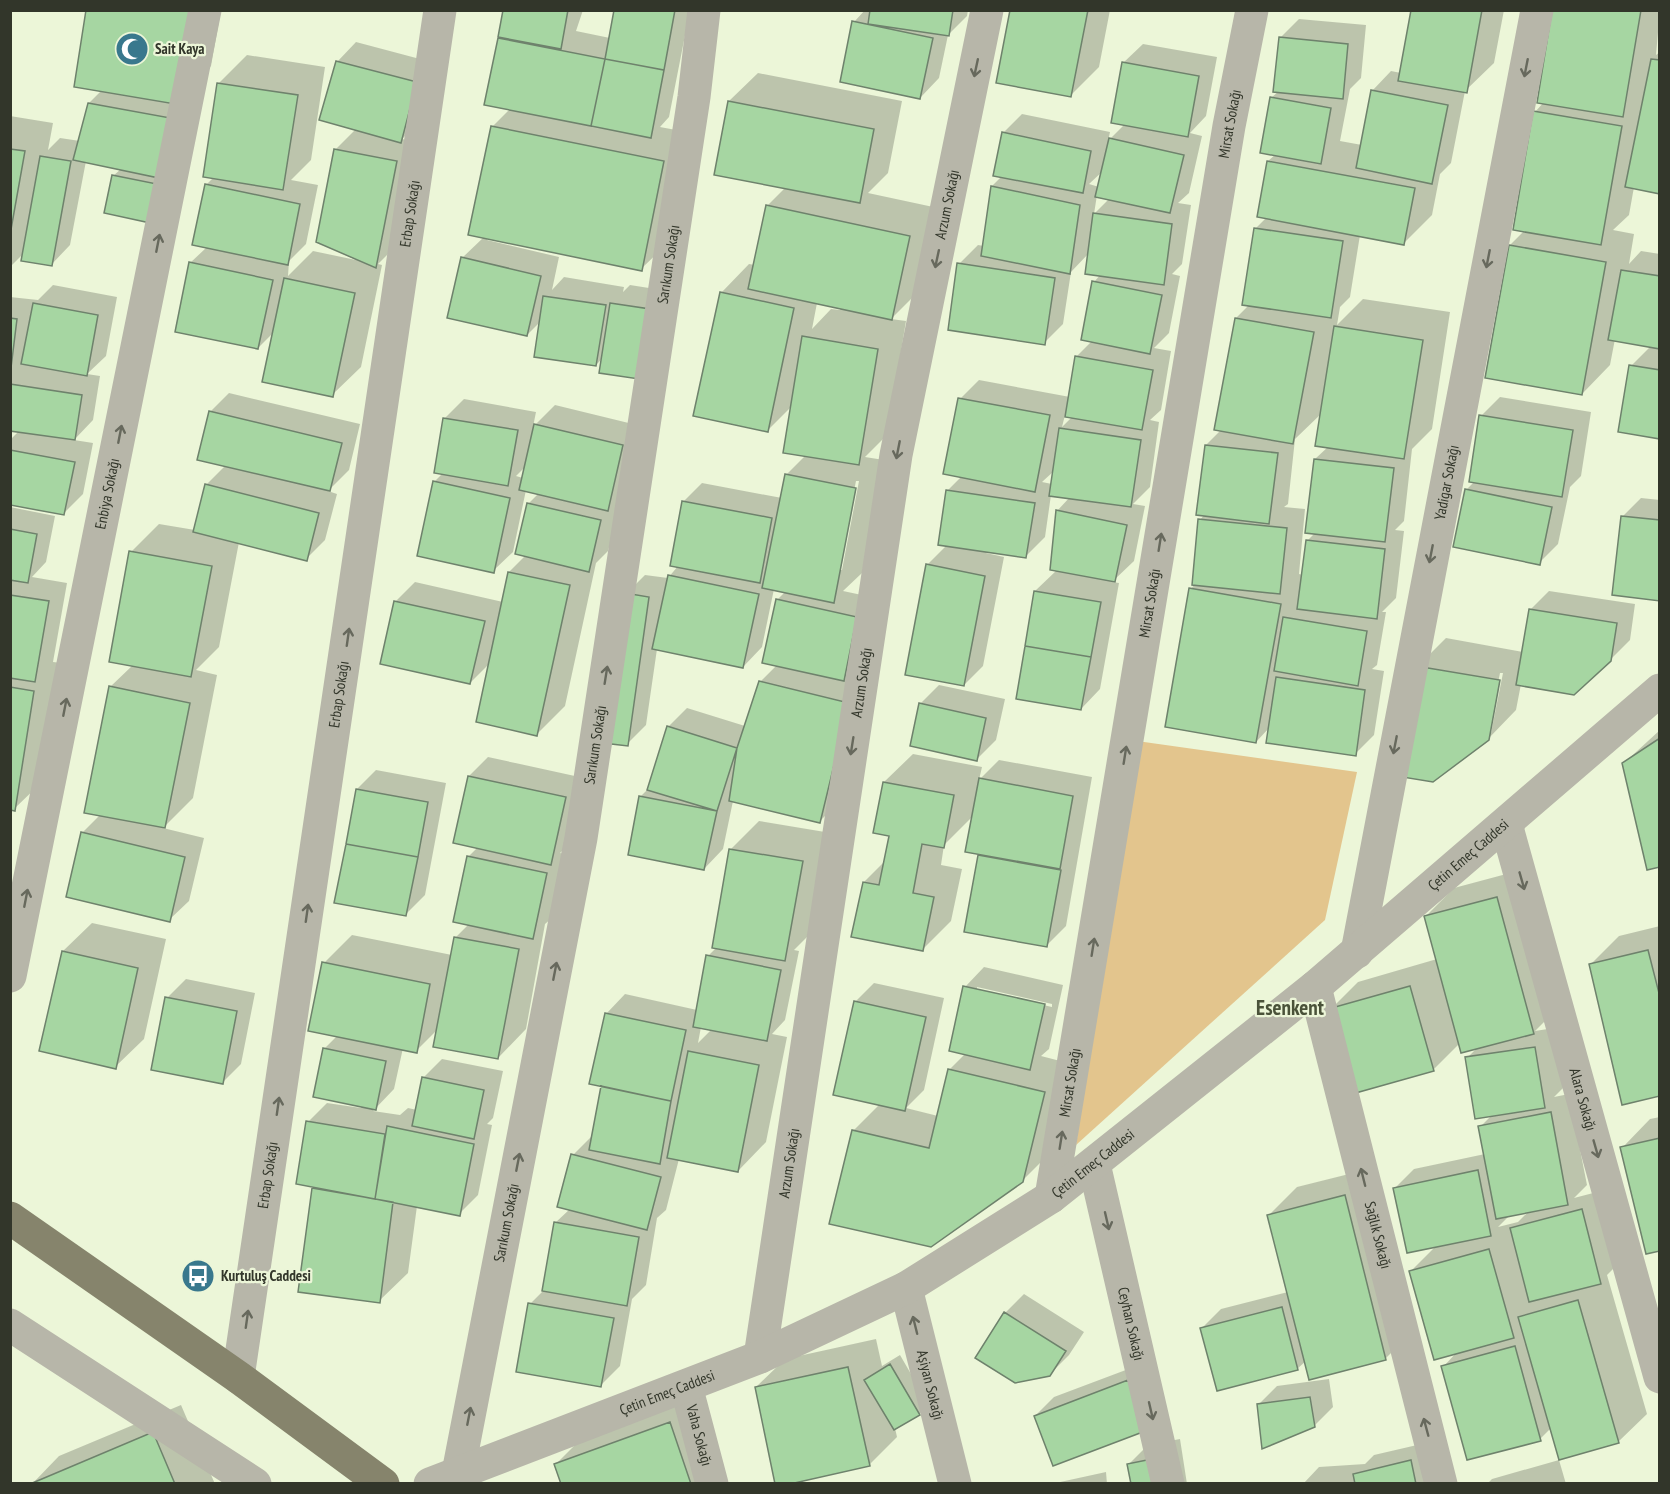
<svg xmlns="http://www.w3.org/2000/svg" width="1670" height="1494" viewBox="0 0 1670 1494" font-family="'PT Sans Narrow',sans-serif">
<style>
.green{fill:#e3c58d}
.shadow{fill:#0003;fill-rule:evenodd}
.building{fill:#a6d6a2;stroke:#6e826c;stroke-width:1.5}
.lines{fill:none;stroke-linecap:round;stroke-linejoin:round}
.minor{stroke:#b7b6a9;stroke-width:33}
.major{stroke:#86846c;stroke-width:33}
.oneway{stroke:#67695d}
.labels{text-anchor:middle;stroke-width:4.5;stroke-linejoin:round;paint-order:stroke}
.poi-label{font-size:15px;font-weight:bold;fill:#32362a;stroke:#ecf6d8;text-anchor:start}
.street-label{font-size:15px;fill:#32362a;stroke:#ecf6d8}
.district-label{font-size:21px;font-weight:bold;fill:#4a5239;stroke:#ecf6d8}
</style>
<rect width="100%" height="100%" fill="#ecf6d8"/>
<path class="green" d="M1137 741 1357 772 1325 920 1076 1145Z"/>
<path class="shadow" d="M221 10 211 66 180 97 173 203 113 176 121 169 86 161 70 245 51 265 24 253 10 267V116L53 123 48 150 60 138 80 141 89 103 102 90Z
M504 10H583L576 31 610 38 616 10H690L669 117 660 127 692 133 670 241 641 269 488 238 487 240 559 257 552 290 564 277 624 287 623 292 630 285 668 291 596 365 541 321 527 335 462 258 484 237 470 234 493 126 511 108 486 103Z
M865 10H968L967 16 948 35 939 78 920 98 854 22Z
M1012 10H1110L1099 67 1070 96Z
M1412 10H1504L1494 63 1465 91 1451 163 1440 174 1432 215 1404 243 1360 235 1350 297 1340 307 1337 325 1363 299 1450 312 1432 429 1412 449 1404 521 1395 530 1404 531 1396 598 1382 612H1386L1377 665 1372 669 1384 671 1374 735 1355 754 1270 727 1256 742 1191 589 1195 584 1200 520 1205 514 1206 445 1222 429 1236 318 1250 304 1256 228 1267 217 1268 161 1276 154 1271 98 1279 91 1280 38 1299 19 1366 25 1361 78 1350 89 1340 141 1362 145 1372 91 1391 71 1401 73ZM1322 413 1329 446 1315 459V533L1307 541 1303 575 1299 574 1305 509 1284 507 1288 504 1295 439Z
M1553 10H1660L1656 55 1660 52V192L1634 187 1629 215 1613 230 1634 234 1629 264 1641 251 1660 254V438L1631 366 1651 346 1615 339 1610 365 1582 394 1510 245 1525 230 1535 112 1544 102Z
M356 42 435 63 419 122 402 139 416 142 395 247 378 264 382 265 361 367 332 395 274 332 258 348 190 263 207 247 206 185 214 177 218 84 247 55 325 67 311 160 291 180 318 185 306 244 289 261 288 276 313 251 356 260 318 242 336 149 356 129 337 62Z
M1143 44 1217 57 1206 116 1190 133 1202 136 1189 193 1178 203 1191 205 1182 264 1172 274 1180 276 1169 333 1154 348 1171 351 1161 410 1150 420 1159 422 1150 487 1133 504 1145 506 1134 561 1112 582 1119 583 1100 689 1081 709 1018 698 1035 591 1057 570V511L1070 497 1051 495 1045 537 1026 556 986 551V553L1004 557 983 666 964 685 927 565 947 545V491L962 476 960 399 979 380 1070 397 1076 357 1092 341 1094 282 1101 274 1089 253 1071 272 1063 324 1044 343 959 264 978 245 984 246 992 186 1002 176 1003 133 1022 114 1110 132 1108 141 1125 124 1123 63ZM1103 171 1099 187 1089 184ZM1097 195 1110 198 1094 214ZM1065 415 1072 417 1062 427ZM1054 471 1052 484 1042 482Z
M758 73 902 101 888 173 868 193 938 208 920 290 891 319 906 321 887 435 865 457 884 460 862 573 843 591 876 598 848 793 820 821 733 801 723 849 704 869 640 797 649 788 668 727 687 708 745 726 760 682 777 665V600L785 592 774 589 762 647 743 667 657 649 646 725 627 744 626 594 645 575 668 578 678 566 683 502 702 483 782 498 786 475 806 455 792 406 767 431 721 293 749 264 755 265 768 205 786 187 729 101ZM817 303 841 308 840 310 831 309 812 329ZM856 481H859L842 570H839Z
M53 285 117 297 106 356 87 374 100 376 93 420 74 440 93 443 83 494 64 513 10 503V440L20 430 10 429V297L38 300Z
M229 393 360 424 349 470 328 491 337 494 325 540 306 559 239 542 219 647 196 670 217 675 193 798 163 828 204 838 189 901 169 920 82 833 101 814 110 687 133 665 131 552 159 524 195 530 207 484 226 465 210 412Z
M1500 397 1591 412 1581 476 1570 487 1558 544 1539 563 1466 490 1475 481 1481 416Z
M464 399 536 412 533 427 555 405 641 426 608 551 596 563 565 706 537 734 490 663 470 683 396 601 415 582 503 602 509 572 526 555 529 503 539 493 526 490 513 552 493 571 434 482 443 473 435 472 445 418ZM526 466 523 478 516 476Z
M1641 498 1660 500V599L1622 517Z
M10 507 55 516 46 562 32 577 67 583 53 662 62 663 43 781 14 809H10Z
M1549 591 1635 604 1630 640 1610 660 1521 684 1516 710 1488 739 1418 666 1446 638 1523 652 1530 610ZM1500 673H1503L1491 733H1488Z
M939 685 1005 699 996 740 977 759 920 704Z
M1660 730V865L1623 764Z
M913 754 982 767 979 780 999 760 1092 777 1066 926 1047 945 966 931 980 853 973 816 944 845 941 865 962 869 951 921 923 949 864 882 885 861 890 835 884 782Z
M488 757 584 778 569 844 560 853 565 854 552 918 545 924 526 1029 498 1058 438 1029 416 1051 403 1048 394 1089 373 1111 400 1115 408 1108 417 1110 423 1078 442 1059 503 1071 493 1118 487 1124 492 1125 478 1195 459 1214 417 1206 408 1273 379 1301 313 1189 308 1122 327 1103 361 1108 362 1106 324 1049 338 1035 324 963 352 935 452 955 455 938 469 924 468 857 478 847 469 776Z
M376 770 446 783 425 895 405 915 357 789Z
M759 821 831 833 813 931 794 950 799 951 785 1020 772 1034 787 1037 766 1142 738 1171 679 1159 666 1210 657 1218 646 1285 632 1299 620 1366 601 1385 530 1304 544 1290 555 1223 570 1209 573 1155 592 1136 603 1085 606 1014 625 994 697 1010 708 956 717 947 731 849ZM701 1027 712 1029 698 1043Z
M1525 869 1562 1004 1535 1031 1554 1028 1563 1088 1554 1097 1569 1094 1587 1185 1574 1198 1601 1191 1619 1263 1607 1275 1647 1414 1618 1442 1551 1428 1540 1439 1443 1367 1457 1352 1411 1271 1437 1245 1395 1188 1414 1169 1485 1154 1480 1127 1492 1115 1467 1058 1477 1048 1460 1043 1433 1070 1330 1010 1358 982 1437 959 1425 917 1454 888ZM1529 1211 1518 1222 1498 1227 1510 1215Z
M92 923 166 939 144 1039 115 1067 63 951Z
M1660 926V1095L1591 964 1619 936Z
M984 967 1063 985 1049 1049 1041 1056 1072 1064 1051 1152 1022 1181 853 1131 880 1104 855 1002 874 983 944 998 924 1090 906 1108 938 1116 949 1070 965 1054V987ZM977 987 1052 1004V1007L977 990Z
M186 979 255 993 241 1064 222 1083 167 998Z
M1660 1117V1249L1622 1148 1650 1119Z
M1373 1168 1414 1330 1385 1359 1306 1361 1297 1369 1202 1328 1221 1309 1288 1292 1269 1215 1297 1187Z
M1024 1294 1084 1332 1069 1355 1050 1374 1005 1313Z
M876 1339 882 1366 900 1355 929 1405 919 1414 895 1428 897 1437 869 1465 756 1387 785 1359Z
M1147 1362 1054 1464 1035 1416 1054 1397Z
M1329 1379 1333 1407 1314 1426 1258 1405 1277 1386Z
M698 1395 710 1484H563L556 1464 584 1436Z
M181 1405 215 1484H32L59 1456Z
M1180 1439 1187 1484H1132L1129 1464 1148 1445Z
M1430 1442 1440 1484H1303L1319 1467 1365 1464 1374 1455Z
M1559 1460 1566 1484H1487L1492 1479Z
M1106 1472 1107 1484H1051Z"/>
<path class="building" d="M86 10H191L175 104 74 87Z
M503 10H568L561 49 498 37Z
M614 10H675L664 70 605 59Z
M870 10H953L949 36 868 24Z
M1010 10H1088L1071 97 996 83Z
M1411 10H1482L1467 93 1398 81Z
M1552 10H1641L1623 117 1537 103Z
M852 21 933 38 920 99 840 82Z
M1279 37 1348 44 1343 99 1273 92Z
M498 38 605 59 591 126 484 105Z
M605 59 664 70 651 138 591 126Z
M1651 59 1660 60V194L1625 187Z
M336 61 417 82 401 143 319 120Z
M1122 62 1199 76 1188 137 1111 123Z
M217 83 298 95 283 190 203 177Z
M1371 90 1448 105 1432 184 1356 168Z
M1270 97 1331 108 1321 164 1260 153Z
M728 101 874 129 860 203 714 175Z
M88 103 176 119 159 178 73 160Z
M1533 111 1622 126 1601 245 1513 230Z
M491 126 664 161 642 271 468 235Z
M1002 132 1091 151 1083 193 993 176Z
M1109 138 1184 155 1170 213 1095 197Z
M10 149 25 151 10 235Z
M334 149 397 161 376 268 316 242Z
M40 156 71 161 52 266 21 261Z
M1267 161 1415 188 1404 245 1257 217Z
M112 175 162 185 155 224 104 213Z
M205 184 300 204 288 265 192 245Z
M991 186 1080 205 1070 274 981 256Z
M766 205 910 236 892 320 748 289Z
M1093 213 1172 224 1164 285 1085 274Z
M1254 228 1343 241 1331 318 1242 305Z
M1509 245 1606 262 1582 395 1485 378Z
M461 257 541 276 527 336 447 318Z
M189 262 273 280 258 349 175 332Z
M957 263 1055 278 1045 345 948 330Z
M1621 270 1660 276V349L1608 340Z
M284 278 355 293 333 397 262 382Z
M1092 281 1162 295 1150 354 1081 340Z
M720 292 794 308 768 432 693 416Z
M543 296 606 305 596 366 534 357Z
M33 303 98 315 87 376 21 364Z
M610 303 650 309 639 379 599 373Z
M10 318 17 319 10 376Z
M1235 318 1314 332 1293 444 1214 430Z
M1334 326 1423 340 1404 459 1315 446Z
M802 336 878 349 859 465 783 453Z
M1075 356 1153 370 1142 430 1065 417Z
M1629 365 1660 370V439L1618 432Z
M10 384 82 395 75 440 10 431Z
M958 398 1050 415 1035 492 943 474Z
M209 411 342 443 330 491 197 460Z
M1479 415 1573 430 1562 497 1469 482Z
M443 418 518 430 508 486 434 473Z
M534 424 623 445 608 511 519 490Z
M1059 428 1141 440 1131 507 1049 496Z
M1205 445 1278 453 1269 524 1196 515Z
M10 450 75 462 64 515 10 505Z
M1314 459 1394 468 1385 542 1305 533Z
M785 474 856 488 834 603 762 588Z
M433 481 510 498 494 573 417 556Z
M205 484 319 513 307 561 193 532Z
M1465 489 1552 507 1540 565 1453 547Z
M946 490 1035 503 1026 558 938 545Z
M682 501 772 518 760 583 670 566Z
M527 503 601 520 589 572 515 554Z
M1056 510 1127 525 1115 582 1050 570Z
M1621 516 1660 520V601L1612 595Z
M1198 519 1287 528 1280 594 1192 585Z
M10 529 37 534 28 583 10 580Z
M1306 540 1385 549 1377 619 1297 609Z
M129 551 212 566 191 677 109 662Z
M926 564 985 576 964 686 905 675Z
M508 572 570 585 537 736 476 722Z
M668 575 759 594 743 668 652 649Z
M1189 588 1281 604 1256 743 1165 727Z
M1034 591 1101 602 1091 657 1025 646Z
M625 593 649 597 628 746 603 743Z
M10 595 49 601 35 682 10 678Z
M776 599 857 617 844 681 762 663Z
M394 601 485 621 470 684 380 664Z
M1529 609 1617 623 1611 661 1574 695 1516 685Z
M1283 617 1367 631 1358 686 1274 671Z
M1025 646 1091 657 1081 710 1016 699Z
M1416 666 1500 680 1489 740 1433 782 1396 776Z
M1276 677 1365 690 1356 756 1266 743Z
M759 681 849 703 820 823 729 801 737 748Z
M109 686 190 703 165 828 84 813Z
M10 687 34 691 15 811 10 810Z
M919 703 986 718 977 761 910 746Z
M667 726 737 748 717 811 647 790Z
M1660 738V867L1647 870 1622 763Z
M468 776 566 797 551 865 453 843Z
M979 778 1073 796 1060 869 965 852Z
M883 782 954 795 944 848 922 844 913 893 934 897 923 951 851 937 863 882 879 885 889 836 873 833Z
M356 789 428 802 418 857 346 844Z
M639 796 717 811 704 870 628 855Z
M81 832 185 857 170 922 66 897Z
M346 844 418 857 406 916 334 903Z
M729 849 803 861 785 961 712 948Z
M978 855 1061 870 1047 947 964 932Z
M467 856 547 873 533 939 453 922Z
M1497 897 1534 1034 1461 1053 1424 916Z
M454 937 519 949 498 1059 433 1047Z
M1648 950 1660 997V1096L1622 1105 1589 964Z
M62 951 138 968 116 1069 39 1051Z
M706 955 781 970 767 1041 693 1027Z
M322 962 430 984 417 1053 308 1031Z
M963 986 1045 1004 1030 1070 949 1051Z
M1410 986 1434 1071 1352 1094 1328 1009Z
M165 997 237 1011 223 1084 151 1070Z
M854 1001 926 1017 905 1111 833 1095Z
M605 1013 686 1030 671 1101 589 1084Z
M1535 1047 1545 1108 1475 1119 1465 1057Z
M323 1048 386 1061 376 1110 313 1097Z
M688 1051 759 1065 738 1172 667 1158Z
M948 1069 1045 1092 1023 1182 931 1247 829 1224 852 1130 929 1148Z
M422 1077 484 1090 474 1139 412 1126Z
M601 1086 671 1101 660 1164 589 1150Z
M1551 1112 1568 1205 1496 1219 1478 1126Z
M306 1121 385 1134 375 1199 296 1184Z
M387 1126 474 1144 460 1216 375 1199Z
M1660 1138V1251L1646 1254 1620 1147Z
M571 1154 661 1177 647 1230 557 1207Z
M1478 1170 1491 1236 1407 1253 1393 1188Z
M312 1188 393 1202 380 1303 298 1292Z
M1345 1195 1386 1360 1309 1380 1267 1215Z
M1582 1209 1601 1284 1529 1302 1510 1228Z
M554 1222 639 1237 627 1306 542 1291Z
M1489 1249 1514 1338 1434 1360 1409 1271Z
M1578 1300 1619 1443 1559 1460 1518 1317Z
M528 1303 614 1318 601 1387 516 1372Z
M1282 1307 1298 1370 1217 1391 1200 1328Z
M1004 1312 1066 1351 1050 1376 1015 1383 975 1358Z
M1515 1346 1541 1441 1467 1460 1441 1366Z
M890 1364 920 1415 894 1430 864 1380Z
M848 1367 870 1466 790 1484H775L755 1387Z
M1128 1380 1148 1430 1053 1466 1034 1416Z
M1310 1397 1315 1427 1262 1449 1257 1404Z
M670 1422 691 1484H561L554 1464Z
M153 1432 175 1484H30Z
M1162 1457 1166 1484H1131L1127 1464Z
M1411 1460 1416 1484H1355L1353 1474Z"/>
<g class="lines">
<g class="minor">
<path id="s1" d="M1506 824 1660 1377"/>
<path id="s2" d="M1357 952 1537 10"/>
<path id="s3" d="M10 976 205 10"/>
<path id="s4" d="M1315 987 1441 1484"/>
<path id="s5" d="M1094 1164 1168 1484"/>
<path id="s6" d="M1051 1197 1229 126 1252 10"/>
<path id="s7" d="M906 1288 955 1484"/>
<path d="M10 1325 255 1484"/>
<path id="s8" d="M760 1357 896 455 987 10"/>
<path id="s9" d="M238 1377 440 10"/>
<path id="s10" d="M686 1386 712 1484"/>
<path id="s11" d="M458 1473 581 838 694 97 704 10"/>
<path id="s12" d="M430 1484 760 1357 906 1288 1051 1197 1315 987 1660 690"/>
</g>
<path class="major" d="M10 1218 238 1377 383 1484"/>
</g>
<defs><path id="oneway-shaft" d="M-6 0H5M1.5-3L5.5 0L1.5 3" fill="none" stroke-width="1.6" stroke-linecap="round" stroke-linejoin="round" transform="scale(1.5)"/></defs>
<g class="oneway">
<use href="#oneway-shaft" transform="translate(976 68) rotate(102)"/>
<use href="#oneway-shaft" transform="translate(1526 68) rotate(101)"/>
<use href="#oneway-shaft" transform="translate(158 243) rotate(-79)"/>
<use href="#oneway-shaft" transform="translate(937 259) rotate(102)"/>
<use href="#oneway-shaft" transform="translate(1488 259) rotate(101)"/>
<use href="#oneway-shaft" transform="translate(120 434) rotate(-79)"/>
<use href="#oneway-shaft" transform="translate(898 450) rotate(101)"/>
<use href="#oneway-shaft" transform="translate(1160 542) rotate(-81)"/>
<use href="#oneway-shaft" transform="translate(1431 554) rotate(101)"/>
<use href="#oneway-shaft" transform="translate(348 637) rotate(-82)"/>
<use href="#oneway-shaft" transform="translate(606 675) rotate(-81)"/>
<use href="#oneway-shaft" transform="translate(65 707) rotate(-79)"/>
<use href="#oneway-shaft" transform="translate(1395 745) rotate(101)"/>
<use href="#oneway-shaft" transform="translate(852 746) rotate(99)"/>
<use href="#oneway-shaft" transform="translate(1125 755) rotate(-81)"/>
<use href="#oneway-shaft" transform="translate(1522 881) rotate(74)"/>
<use href="#oneway-shaft" transform="translate(26 898) rotate(-79)"/>
<use href="#oneway-shaft" transform="translate(307 913) rotate(-82)"/>
<use href="#oneway-shaft" transform="translate(1093 947) rotate(-81)"/>
<use href="#oneway-shaft" transform="translate(555 971) rotate(-79)"/>
<use href="#oneway-shaft" transform="translate(278 1106) rotate(-82)"/>
<use href="#oneway-shaft" transform="translate(1061 1140) rotate(-81)"/>
<use href="#oneway-shaft" transform="translate(1596 1149) rotate(74)"/>
<use href="#oneway-shaft" transform="translate(518 1162) rotate(-79)"/>
<use href="#oneway-shaft" transform="translate(1363 1177) rotate(-104)"/>
<use href="#oneway-shaft" transform="translate(1107 1221) rotate(77)"/>
<use href="#oneway-shaft" transform="translate(247 1319) rotate(-82)"/>
<use href="#oneway-shaft" transform="translate(915 1325) rotate(-104)"/>
<use href="#oneway-shaft" transform="translate(1151 1411) rotate(77)"/>
<use href="#oneway-shaft" transform="translate(469 1416) rotate(-79)"/>
<use href="#oneway-shaft" transform="translate(1426 1427) rotate(-105)"/>
</g>
<defs>
<g id="mosque-disc" transform="scale(1.725)"><circle r="9.5" fill="#39788d" stroke="#ecf6d8"/><path d="M3.5-4.9A6 6 0 1 0 3.5 4.9A5 5 0 1 1 3.5-4.9Z" fill="#fff"/></g>
<g id="bus-disc" transform="scale(1.725)"><circle r="9.5" fill="#39788d" stroke="#ecf6d8"/><path d="M-5-6H5V4H4V6H2V4H-2V6H-4V4H-5ZM-3.5-4V0h7V-4ZM-3.5 1.2v1.5H-2V1.2ZM2 1.2v1.5H3.5V1.2Z" fill="#fff"/></g>
</defs>
<g fill-rule="evenodd">
<use href="#mosque-disc" x="132" y="49"/>
<use href="#bus-disc" x="198" y="1276"/>
</g>
<g class="labels">
<g class="poi-label">
<text x="155" y="54">Sait Kaya</text>
<text x="221" y="1281">Kurtuluş Caddesi</text>
</g>
<g class="street-label">
<text dy="5" stroke="none"><textPath href="#s6" startOffset="1088">Mirsat Sokağı</textPath></text>
<text dy="5" stroke="none"><textPath href="#s8" startOffset="1168">Arzum Sokağı</textPath></text>
<text dy="5" stroke="none"><textPath href="#s9" startOffset="1176">Erbap Sokağı</textPath></text>
<text dy="5" stroke="none"><textPath href="#s11" startOffset="1227">Sarıkum Sokağı</textPath></text>
<text dy="5" stroke="none"><textPath href="#s2" startOffset="478">Yadigar Sokağı</textPath></text>
<text dy="5" stroke="none"><textPath href="#s3" startOffset="492">Enbiya Sokağı</textPath></text>
<text dy="5" stroke="none"><textPath href="#s6" startOffset="602">Mirsat Sokağı</textPath></text>
<text dy="5" stroke="none"><textPath href="#s8" startOffset="682">Arzum Sokağı</textPath></text>
<text dy="5" stroke="none"><textPath href="#s9" startOffset="690">Erbap Sokağı</textPath></text>
<text dy="5" stroke="none"><textPath href="#s11" startOffset="741">Sarıkum Sokağı</textPath></text>
<text dy="5" stroke="none"><textPath href="#s12" startOffset="1226">Çetin Emeç Caddesi</textPath></text>
<text dy="5" stroke="none"><textPath href="#s6" startOffset="116">Mirsat Sokağı</textPath></text>
<text dy="5" stroke="none"><textPath href="#s1" startOffset="286">Alara Sokağı</textPath></text>
<text dy="5" stroke="none"><textPath href="#s8" startOffset="196">Arzum Sokağı</textPath></text>
<text dy="5" stroke="none"><textPath href="#s12" startOffset="740">Çetin Emeç Caddesi</textPath></text>
<text dy="5" stroke="none"><textPath href="#s9" startOffset="204">Erbap Sokağı</textPath></text>
<text dy="5" stroke="none"><textPath href="#s11" startOffset="255">Sarıkum Sokağı</textPath></text>
<text dy="5" stroke="none"><textPath href="#s4" startOffset="256">Sağlık Sokağı</textPath></text>
<text dy="5" stroke="none"><textPath href="#s5" startOffset="164">Ceyhan Sokağı</textPath></text>
<text dy="5" stroke="none"><textPath href="#s7" startOffset="100">Aşiyan Sokağı</textPath></text>
<text dy="5" stroke="none"><textPath href="#s12" startOffset="254">Çetin Emeç Caddesi</textPath></text>
<text dy="5" stroke="none"><textPath href="#s10" startOffset="51">Vaha Sokağı</textPath></text>
</g>
<g class="district-label">
<text x="1290" y="1015">Esenkent</text>
</g>
</g>
<rect width="1670" height="1494" fill="none" stroke="#32362a" stroke-width="24"/>
</svg>
